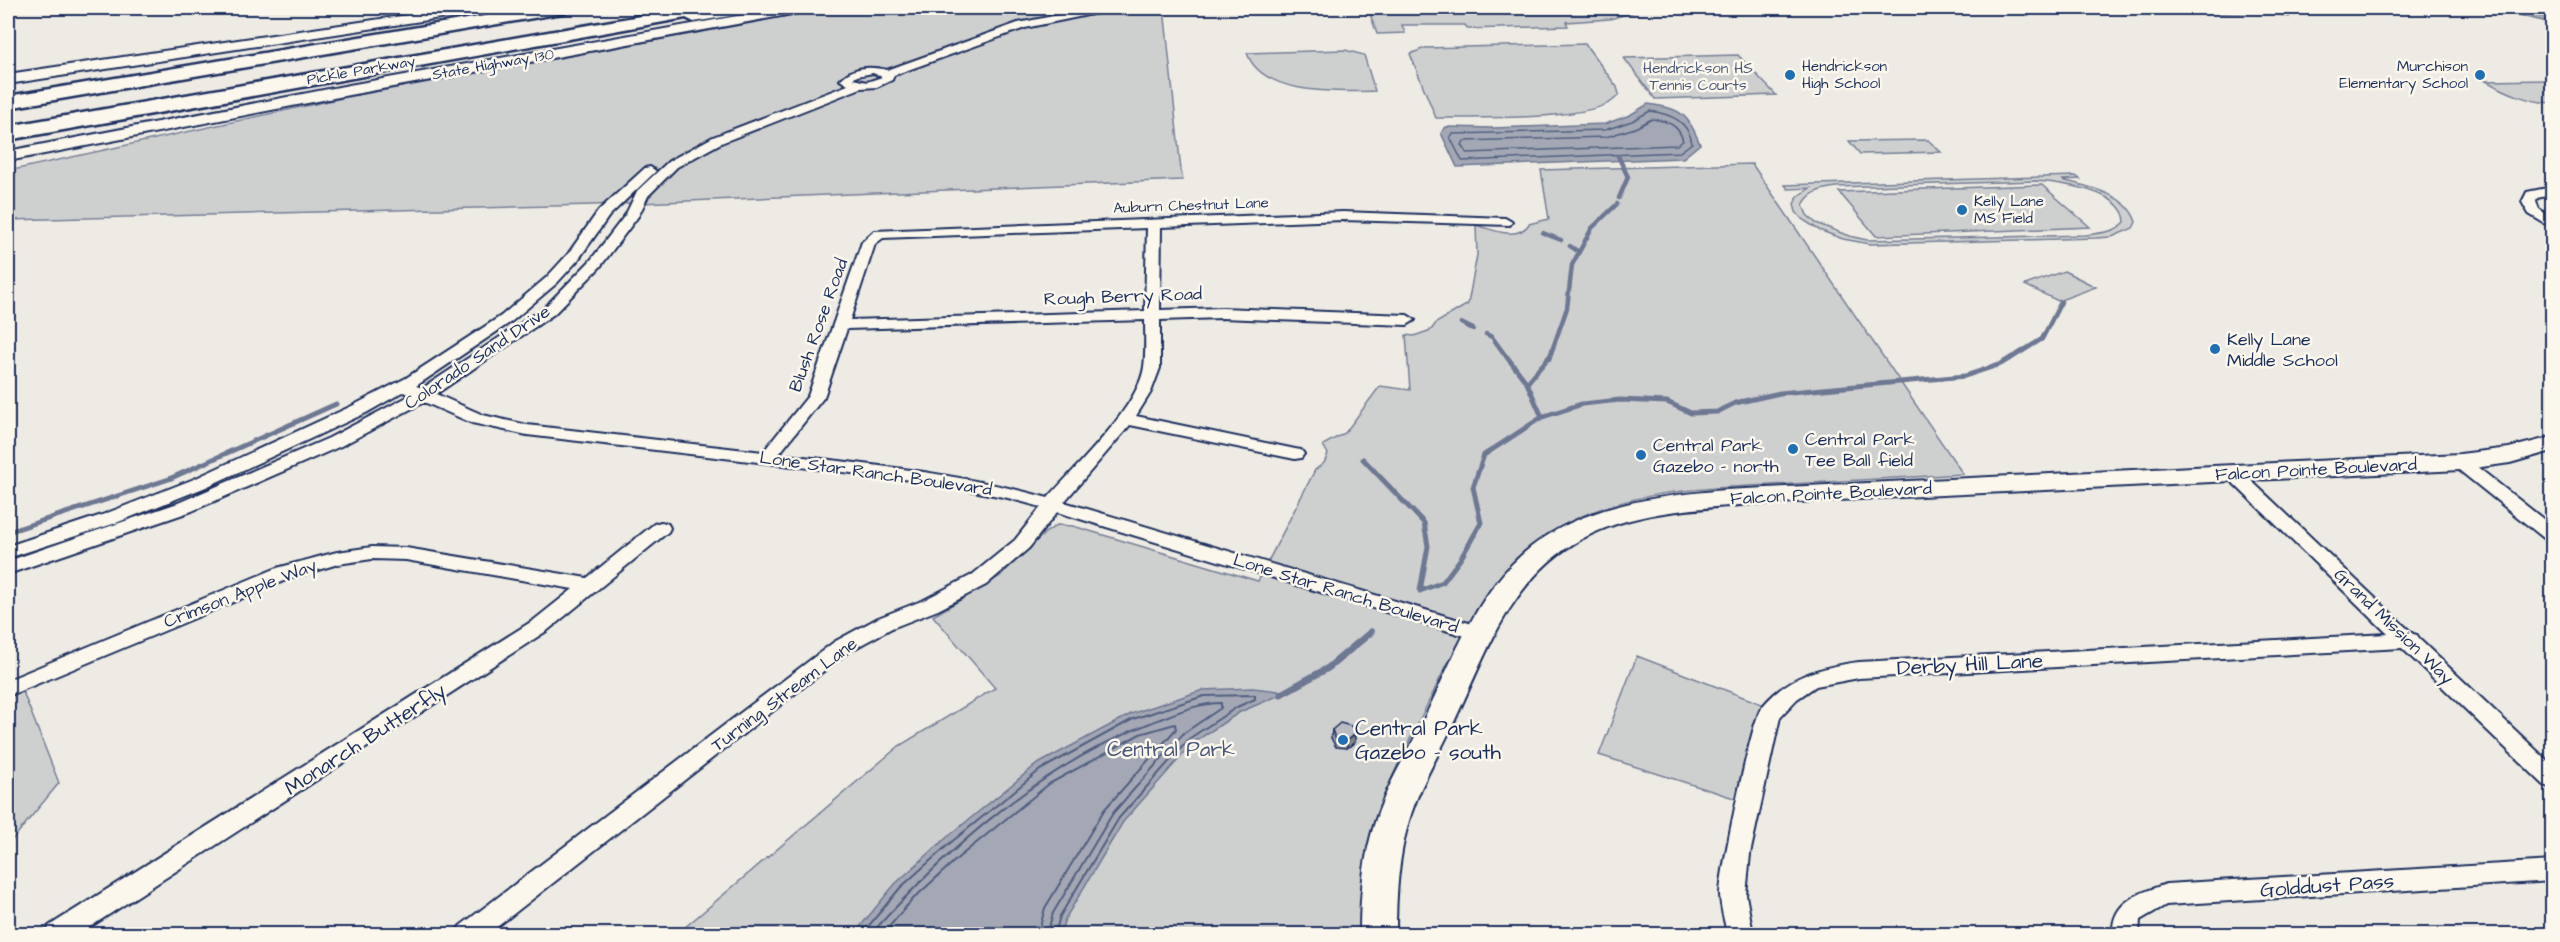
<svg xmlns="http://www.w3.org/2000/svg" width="2560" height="942" viewBox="0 0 2560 942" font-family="'Architects Daughter',sans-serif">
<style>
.green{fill:#cecfcf;stroke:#747f96;stroke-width:1.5;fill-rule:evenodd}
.water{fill:#a3a8b4;stroke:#6d7892;stroke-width:1.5}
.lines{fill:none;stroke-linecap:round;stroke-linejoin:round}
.shore-far1{stroke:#515f80;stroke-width:1.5}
.shore{stroke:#515f80;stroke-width:2}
.stream-far2{stroke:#6d7892;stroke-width:4.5}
.stream-far1{stroke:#6d7892;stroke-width:5}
.stream{stroke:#6d7892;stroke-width:7}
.street-casing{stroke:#1b2f5e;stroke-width:4}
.secondary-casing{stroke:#1b2f5e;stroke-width:4}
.highway-casing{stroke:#1b2f5e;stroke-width:5}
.street{fill:#fbf7ec;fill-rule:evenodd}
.secondary{fill:#fbf7ec;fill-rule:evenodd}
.highway{fill:#fbf7ec;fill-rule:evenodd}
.wall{fill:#9fa2a8;stroke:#1b2f5e;stroke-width:1.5}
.shaded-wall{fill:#828488;stroke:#1b2f5e;stroke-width:1.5}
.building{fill:#b9bcc3;stroke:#1b2f5e;stroke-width:1.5}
.poi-dot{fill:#1f6fb2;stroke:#fbf7ec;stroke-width:2}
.labels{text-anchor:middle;stroke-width:5;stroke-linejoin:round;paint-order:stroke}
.far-street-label{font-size:15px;fill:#1b2f5e;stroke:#fbf7ec}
.far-poi-label{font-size:15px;fill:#1b2f5e;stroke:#fbf7ec;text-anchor:start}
.far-park-label{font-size:15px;fill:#48577a;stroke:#fbf7ec}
.street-label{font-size:18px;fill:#1b2f5e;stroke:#fbf7ec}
.poi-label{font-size:18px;fill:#1b2f5e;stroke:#fbf7ec;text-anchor:start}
.near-street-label{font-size:21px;fill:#1b2f5e;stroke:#fbf7ec}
.near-poi-label{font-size:21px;fill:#1b2f5e;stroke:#fbf7ec;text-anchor:start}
.near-park-label{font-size:21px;fill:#48577a;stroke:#fbf7ec}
</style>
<rect width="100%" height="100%" fill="#eeebe4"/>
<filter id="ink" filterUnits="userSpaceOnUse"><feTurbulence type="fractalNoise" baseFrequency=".0167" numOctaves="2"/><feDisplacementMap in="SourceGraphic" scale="12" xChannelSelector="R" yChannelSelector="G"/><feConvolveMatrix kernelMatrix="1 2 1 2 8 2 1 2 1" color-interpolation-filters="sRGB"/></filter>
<g filter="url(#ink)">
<path class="green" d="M831 8H1164L1182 180 593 205 8 220V171L347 97Z
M1368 8H1635L1637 11 1610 19 1566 22 1568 26 1468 29 1465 25H1402L1405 33 1377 34Z
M1585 44 1617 87 1619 94C1604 123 1470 117 1436 118L1410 54 1425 48Z
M1345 50 1364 55 1375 91C1338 92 1262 96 1247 53Z
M1738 55 1776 95 1655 99 1624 58Z
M2552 80V103C2528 102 2508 93 2486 81Z
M1928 140 1941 152 1860 154 1849 141Z
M1752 164 1963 474C1906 477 1849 481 1792 484 1710 488 1617 488 1547 535 1493 571 1459 639 1432 695 1405 750 1374 805 1364 867 1361 889 1361 912 1360 934H677L899 746 995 688 933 616 999 577 1046 532 1057 525 1073 526 1258 581 1315 470 1324 463 1328 454 1323 445 1345 433 1380 386 1410 390 1406 335 1414 336 1431 330 1436 323 1468 304 1477 255 1476 225C1491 229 1517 242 1529 224L1549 219 1541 170Z
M2076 176 2080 179 2062 180C2088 187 2127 193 2136 222L2133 228 2112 237 2096 238 1870 244 1843 239 1819 230 1802 219 1796 212 1794 204 1798 196 1810 188 1788 189 1785 185ZM2036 181C2060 183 2124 190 2125 222 2115 233 2100 233 2085 235L1867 240 1849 236 1816 223 1807 215 1803 205C1810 191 1822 189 1836 187Z
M2042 185 2090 227 1876 236 1839 192Z
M2064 271 2096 287 2058 301 2025 285Z
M1637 656 1764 705 1737 799 1599 755Z
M23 692 59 783 8 845V697Z"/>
<path class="water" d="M2161 8H2272L2290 17 2265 12 2183 14 2173 13Z
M2484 8H2552V23Z
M1648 104C1682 109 1687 113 1700 144L1683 158 1457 167 1441 133 1446 127 1493 128 1605 124 1630 115Z
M1253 688 1287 692 1240 712 1194 742 1123 822 1065 919 1060 934H854L895 884 945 839 1036 765 1131 714 1203 690Z"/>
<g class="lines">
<path class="shore-far1" d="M1650 111C1671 114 1688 121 1692 143L1680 152 1462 161 1450 137 1453 134 1605 130 1632 121Z
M1652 119C1668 121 1679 125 1683 141L1677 145 1467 153 1462 145 1464 141 1606 137 1635 128Z"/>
<path class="shore" d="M862 934 900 888 949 844 1040 770 1133 719 1204 696 1255 695V699L1237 707 1190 738 1119 818 1060 916 1055 934
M871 934C951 845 1042 765 1155 721 1176 713 1198 703 1221 703V708L1184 733 1113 813 1053 913 1047 934
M883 934 912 900 959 857 1049 784 1140 734 1175 724 1176 729 1104 810 1045 908 1038 934"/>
<path class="stream-far2" d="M1618 156 1628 177 1619 198
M1543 233 1561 240
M1570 246 1579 252
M1461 323 1473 329
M1486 334 1492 337 1508 359
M1549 359 1567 308 1572 265 1592 228 1617 204
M2010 359 2042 339 2061 302"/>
<path class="stream-far1" d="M1507 357 1527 383
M1542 417 1527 383 1549 357
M1363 459 1424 523 1428 546 1420 591
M8 532 169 479 336 404
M1420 591 1443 582 1461 558 1481 523 1473 487 1484 455 1542 417 1582 404 1620 400 1667 402 1691 413 1717 412 1735 403 1780 393 1965 376 2001 364 2012 357"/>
<path class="stream" d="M1281 694 1328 668 1371 632"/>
<g class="street-casing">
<path id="street" d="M1094 8H1112L1107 11 1025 28 894 75 892 80 877 87 861 88 721 143 677 167 648 196 639 215 600 267 554 314 436 394 483 415 527 425 763 452 808 396 862 242 874 231 1343 212 1505 218 1512 222 1510 225 1343 220 1161 227 1160 310 1222 308 1407 315 1415 320 1407 325 1222 318 1160 320V368L1151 392 1136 416 1295 449 1301 450 1304 454 1301 458 1295 459 1130 425 1064 502 1489 629 1492 634 1489 639 1482 641 1475 639 1057 512 1029 548 986 585 938 610 892 628 848 652 488 934H456L460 926 834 642 878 618 924 600 972 575 1015 540 1041 507 1008 498 929 482 527 435 472 423 424 402 341 446 192 511 8 574V561L178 503 329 438 411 395 403 392 366 413 206 487 116 523 8 558V546L102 515 194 479 354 405 406 378 501 316 547 277 568 254 599 210 645 168 650 167 656 171 609 216 578 260 557 283 511 322 416 386 423 388 544 308 590 261 626 214 637 191 669 161 713 137 848 85 840 80C853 66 870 66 887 70L1018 23ZM873 73 882 77 867 82 853 79 857 76ZM1147 228 1145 311 850 320 875 244 883 238ZM1145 320C1145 335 1146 352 1144 367 1138 408 1076 466 1048 498 960 473 870 465 779 454L824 397 847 329Z
M2552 187V195L2537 198 2536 202 2539 209 2552 218V228L2529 214 2522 202 2527 192Z
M2460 457 2466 458 2552 526V541L2545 539 2454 466 2451 462 2454 458Z
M2234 469 2240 470 2413 634 2417 635 2420 640 2552 765V788L2544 785 2402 648 1859 678 1816 686 1797 699 1780 717 1750 854 1746 895 1753 934H1727C1725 922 1720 907 1720 894 1721 871 1751 721 1762 707 1787 676 1821 667 1859 662L2388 634 2228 478 2225 474 2228 470Z
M661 522 668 524 670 528 668 532 548 630 79 934H45L49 926 534 620 573 589 406 560 372 559 338 564 291 578 8 696V680L277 568 337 552 372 547 406 548 587 578 654 524Z
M2552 861V881L2166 905 2140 920 2139 934H2113C2111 901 2140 893 2166 884Z"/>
</g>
<g class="secondary-casing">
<path id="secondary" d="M455 8H487L480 12 8 84V74Z
M782 8H810L803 12 349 95 8 161V151L349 85Z
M2552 437V451L2510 463 2460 470 1753 504C1692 509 1626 511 1573 544 1508 584 1485 657 1454 722 1439 755 1419 786 1409 821 1398 858 1396 896 1396 934H1360C1360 896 1363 858 1375 822 1386 787 1406 756 1422 723 1452 663 1476 590 1531 547 1586 504 1659 496 1725 490L2460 454 2509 448Z"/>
</g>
<g class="highway-casing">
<path id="highway" d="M532 8H571L568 12 562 13 8 108V96Z
M686 8H756L753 12 747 13 694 22 686 18 8 140V126Z"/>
</g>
<use href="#street" class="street"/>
<use href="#secondary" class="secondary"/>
<use href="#highway" class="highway"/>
</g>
<path class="wall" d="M1332 730 1355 742 1347 748 1336 747 1331 738Z"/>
<path class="shaded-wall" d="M1355 734V742L1347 748V741Z"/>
<path class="building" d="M1340 723 1351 726 1355 734 1347 741 1336 740 1332 730Z"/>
</g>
<g class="poi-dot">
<circle cx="1790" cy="75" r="6"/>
<circle cx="2480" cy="75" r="6"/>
<circle cx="1962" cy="210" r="6"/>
<circle cx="2215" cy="349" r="6"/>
<circle cx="1793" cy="449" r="6"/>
<circle cx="1641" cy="455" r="6"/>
<circle cx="1343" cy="740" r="6"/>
</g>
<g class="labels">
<g class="far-street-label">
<text transform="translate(493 64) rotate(-10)" y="5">State Highway 130</text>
<text transform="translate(361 70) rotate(-10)" y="5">Pickle Parkway</text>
<text transform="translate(1191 205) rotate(-2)" y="5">Auburn Chestnut Lane</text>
</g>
<g class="far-poi-label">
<text x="1802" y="71">Hendrickson<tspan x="1802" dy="17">High School</tspan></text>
<text x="2468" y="71" text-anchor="end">Murchison<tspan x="2468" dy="17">Elementary School</tspan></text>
<text x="1974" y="206">Kelly Lane<tspan x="1974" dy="17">MS Field</tspan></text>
</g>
<g class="far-park-label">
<text x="1698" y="73">Hendrickson HS<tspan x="1698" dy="17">Tennis Courts</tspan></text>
</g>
<g class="street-label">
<text transform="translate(1123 296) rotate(-2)" y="6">Rough Berry Road</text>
<text transform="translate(818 325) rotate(-70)" y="6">Blush Rose Road</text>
<text transform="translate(477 357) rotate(-34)" y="6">Colorado Sand Drive</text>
<text transform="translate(2316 469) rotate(-3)" y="6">Falcon Pointe Boulevard</text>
<text transform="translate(876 473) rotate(8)" y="6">Lone Star Ranch Boulevard</text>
<text transform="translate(1831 493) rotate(-3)" y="6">Falcon Pointe Boulevard</text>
<text transform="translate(240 593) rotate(-21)" y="6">Crimson Apple Way</text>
<text transform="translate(1346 593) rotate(17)" y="6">Lone Star Ranch Boulevard</text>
<text transform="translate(2394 626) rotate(44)" y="6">Grand Mission Way</text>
<text transform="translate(784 694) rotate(-37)" y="6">Turning Stream Lane</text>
</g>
<g class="poi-label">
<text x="2227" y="345">Kelly Lane<tspan x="2227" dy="21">Middle School</tspan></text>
<text x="1805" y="445">Central Park<tspan x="1805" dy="21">Tee Ball field</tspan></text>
<text x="1653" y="451">Central Park<tspan x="1653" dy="21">Gazebo - north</tspan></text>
</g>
<g class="near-street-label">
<text transform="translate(1970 664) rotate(-3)" y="7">Derby Hill Lane</text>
<text transform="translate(365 739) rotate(-33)" y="7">Monarch Butterfly</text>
<text transform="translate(2327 885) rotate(-4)" y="7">Golddust Pass</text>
</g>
<g class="near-poi-label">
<text x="1355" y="735">Central Park<tspan x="1355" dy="24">Gazebo - south</tspan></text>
</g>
<g class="near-park-label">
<text x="1171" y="756">Central Park</text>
</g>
</g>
<rect width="2560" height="942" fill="none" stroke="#fbf7ec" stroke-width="30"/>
<rect x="15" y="15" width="2530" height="912" fill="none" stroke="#1b2f5e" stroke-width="2" filter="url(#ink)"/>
</svg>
